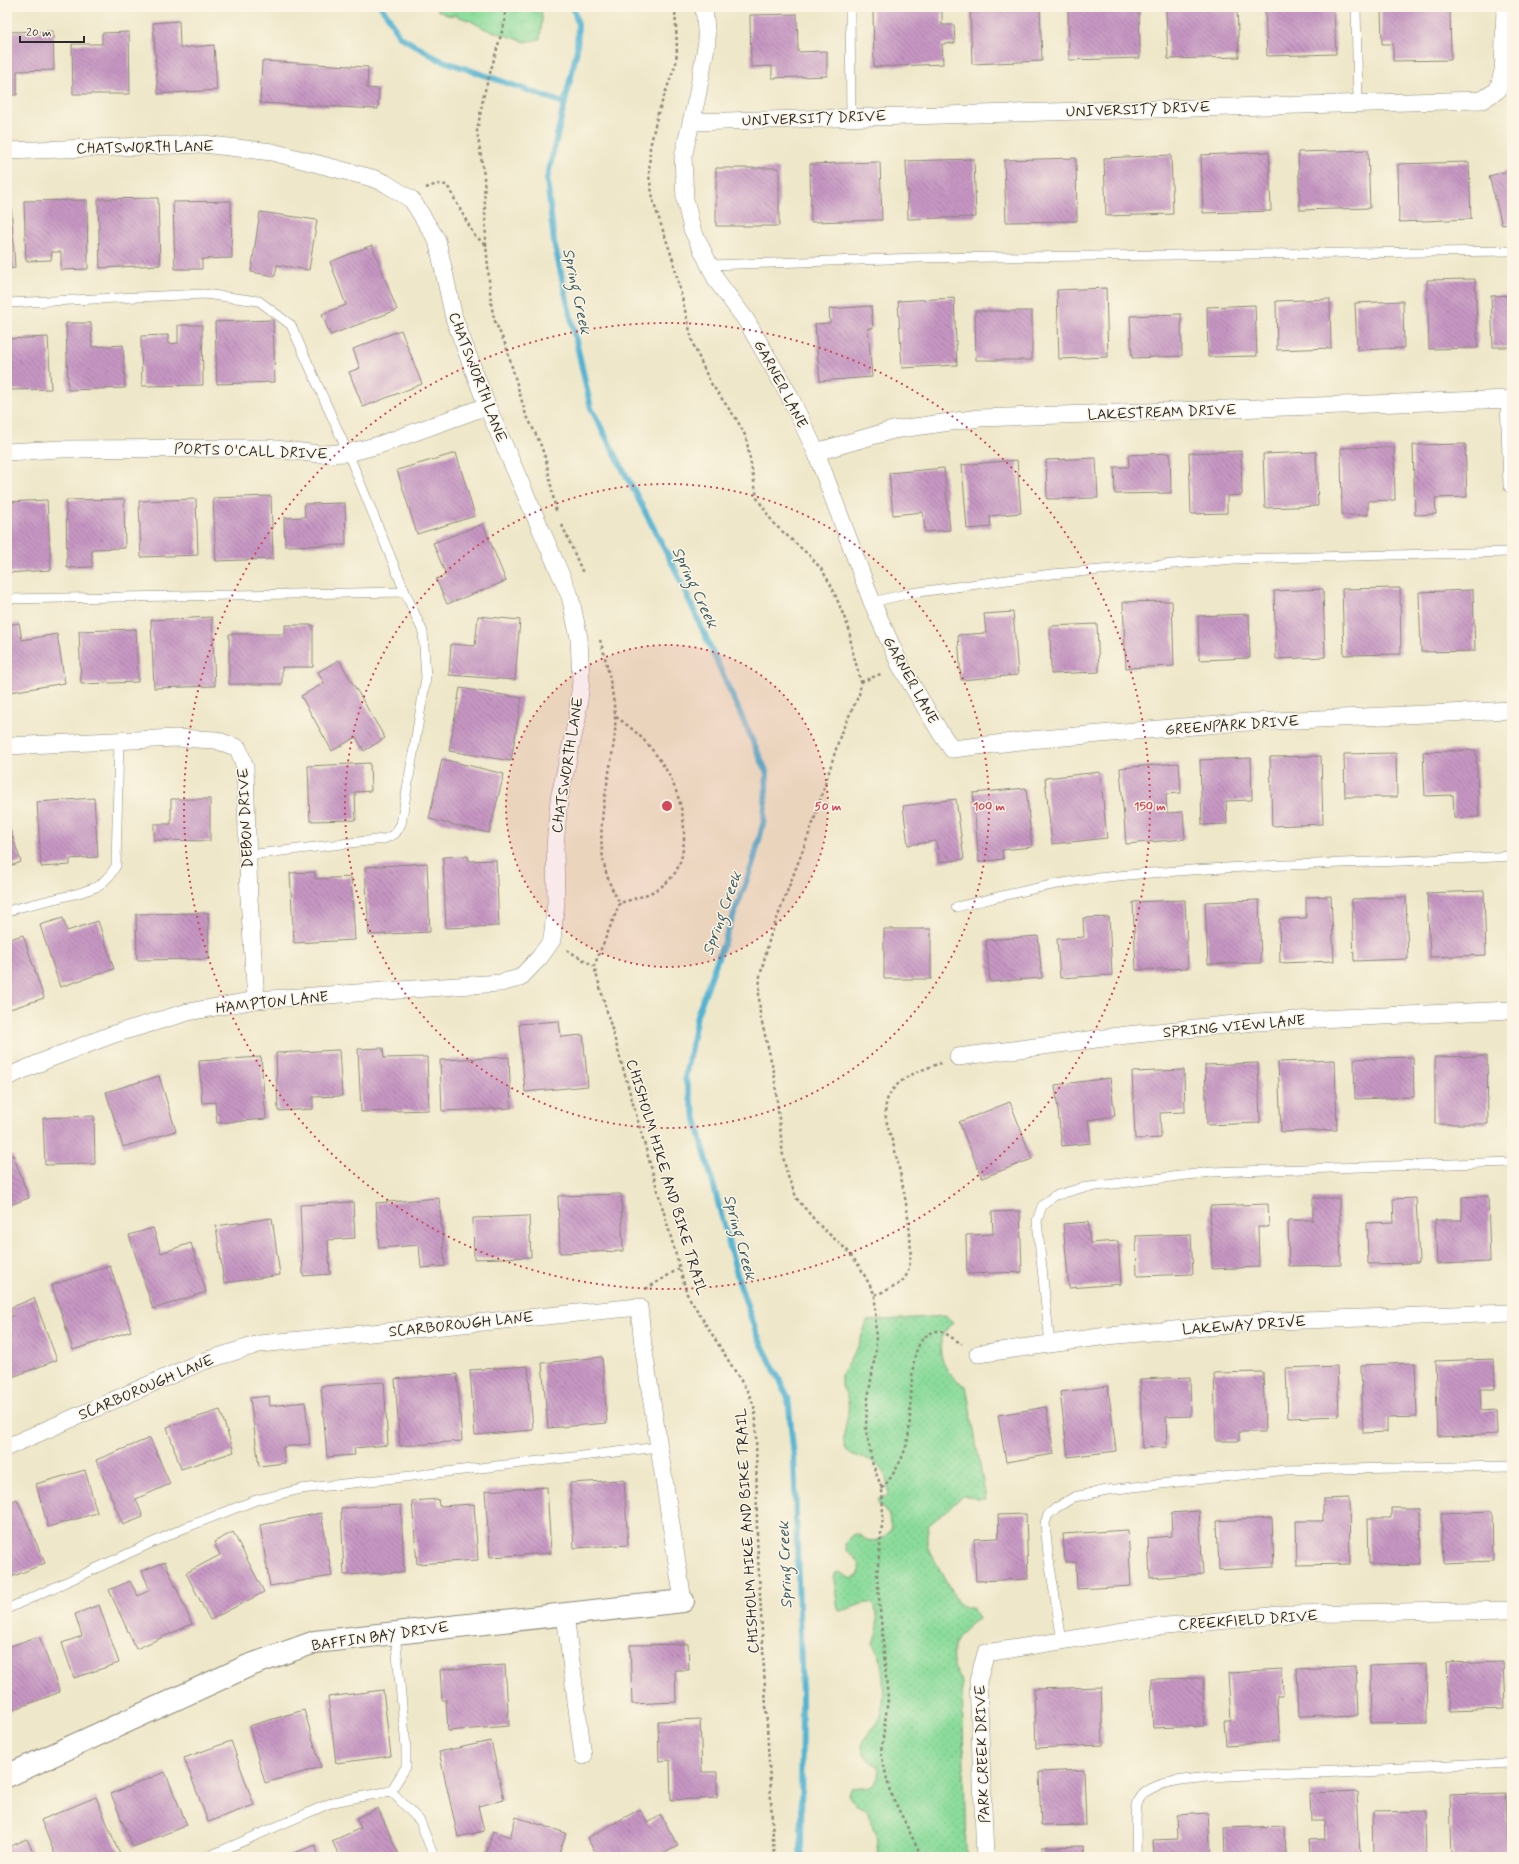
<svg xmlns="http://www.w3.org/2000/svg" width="1519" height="1864" viewBox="0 0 1519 1864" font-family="Mynerve,sans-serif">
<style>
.grass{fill:url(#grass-dots);stroke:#5b8463}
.park{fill:url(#park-crowns);stroke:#5b8463}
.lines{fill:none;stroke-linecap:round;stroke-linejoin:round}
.stream{stroke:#53b3d2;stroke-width:6}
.building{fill:url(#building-back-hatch)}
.service-casing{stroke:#8c897a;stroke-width:10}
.minor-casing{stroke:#8c897a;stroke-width:18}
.tertiary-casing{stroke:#8c897a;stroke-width:24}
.path{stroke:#8c897a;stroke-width:2.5;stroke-dasharray:3 3;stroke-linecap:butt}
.service{stroke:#fff;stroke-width:9}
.minor{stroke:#fff;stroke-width:17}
.tertiary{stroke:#fff;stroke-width:22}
.ring{fill:none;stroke:#d1495b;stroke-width:2;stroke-dasharray:2 4}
.labels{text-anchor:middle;stroke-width:3;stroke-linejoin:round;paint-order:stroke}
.street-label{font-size:15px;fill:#2b2b2b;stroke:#fcf5e5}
.water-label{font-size:16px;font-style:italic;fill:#395b65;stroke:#fcf5e5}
.centre{fill:#d1495b;stroke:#fcf5e5;stroke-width:2}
.ring-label{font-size:12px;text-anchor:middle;font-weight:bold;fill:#d1495b;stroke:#fcf5e5;stroke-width:3;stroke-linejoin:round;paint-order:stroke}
</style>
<defs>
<pattern id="grass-dots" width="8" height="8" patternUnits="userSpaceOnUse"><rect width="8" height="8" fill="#8bdc9b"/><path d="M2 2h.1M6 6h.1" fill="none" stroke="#78bd86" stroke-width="1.8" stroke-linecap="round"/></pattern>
<pattern id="park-crowns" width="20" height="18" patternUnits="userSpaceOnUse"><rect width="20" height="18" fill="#8bdc9b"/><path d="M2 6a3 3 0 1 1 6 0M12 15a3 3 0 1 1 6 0" fill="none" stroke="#78bd86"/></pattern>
<pattern id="building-back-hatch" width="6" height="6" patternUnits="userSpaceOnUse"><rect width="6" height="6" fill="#c696c3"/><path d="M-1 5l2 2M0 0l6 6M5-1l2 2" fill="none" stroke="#a17b9f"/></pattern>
</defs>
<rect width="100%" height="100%" fill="#fcf5e5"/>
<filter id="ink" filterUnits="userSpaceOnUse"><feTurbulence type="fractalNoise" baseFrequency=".025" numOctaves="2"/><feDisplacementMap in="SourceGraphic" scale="8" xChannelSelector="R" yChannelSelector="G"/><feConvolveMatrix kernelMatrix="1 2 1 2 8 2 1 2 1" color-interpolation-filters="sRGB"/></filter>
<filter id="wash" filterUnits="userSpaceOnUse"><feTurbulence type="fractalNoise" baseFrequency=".012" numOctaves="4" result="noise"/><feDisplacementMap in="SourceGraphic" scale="16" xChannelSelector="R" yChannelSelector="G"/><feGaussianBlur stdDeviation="0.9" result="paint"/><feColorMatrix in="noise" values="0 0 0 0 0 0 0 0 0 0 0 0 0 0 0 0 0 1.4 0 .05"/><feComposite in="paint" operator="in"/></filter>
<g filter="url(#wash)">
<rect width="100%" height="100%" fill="#eee7c9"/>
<path class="grass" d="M945 1316 953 1322C930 1342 941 1374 966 1386L986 1499C976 1501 973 1496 963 1496L929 1525 927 1534V1546L958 1603 965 1607H972L978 1619C961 1629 948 1646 954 1666 955 1672 959 1678 962 1683L966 1857H878L876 1832 866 1810 855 1804 849 1794 852 1787C869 1791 881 1785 878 1766 871 1762 864 1758 862 1748 861 1735 879 1728 882 1712 885 1697 883 1671 880 1657 878 1651 874 1648 873 1643L878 1632 875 1607 871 1603C859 1602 848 1612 838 1610L834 1580 835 1573 839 1572 852 1579 858 1576C862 1564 856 1556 846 1550L845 1543C848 1540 851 1536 855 1535 860 1534 863 1538 867 1540 878 1543 886 1537 891 1529L889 1516 878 1502V1498L888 1496C889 1481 883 1464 867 1459 860 1457 852 1458 847 1451 835 1434 860 1409 841 1386V1375L858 1347 867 1321Z"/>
<path class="park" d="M438 7H541L542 19 540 39 526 42 511 37 485 29 471 21 457 16 447 15 437 10Z"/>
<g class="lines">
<path class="stream" d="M381 7 388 16 399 36 438 59 564 103
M573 7 578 24 577 50 547 179 554 242 591 408 676 571 767 773 764 820 753 863 697 1015 685 1078 739 1282 757 1335 788 1397 794 1458 802 1696 801 1857"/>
</g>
<g id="blocks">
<path class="building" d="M905 7H942V25H954L955 43 942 44 943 64 874 67 873 8Z
M970 7H1040L1042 61 972 64Z
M1068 7H1139L1140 58 1069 60Z
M1166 7H1237L1239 57 1168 59Z
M1265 7H1334L1336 54 1267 56Z
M1381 7H1450L1451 60 1393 61V44H1382Z
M797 14 798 52 827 51V76L772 78V66L751 67 750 15Z
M179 21 180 48 214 45 217 90 158 94 153 23Z
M53 31 54 70 17 71V95H7V32Z
M129 32 130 94H73L72 44H102V33Z
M262 61 368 67 367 88 379 89 378 109 260 103Z
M1368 150 1370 208 1300 210 1298 152Z
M1269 152 1271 211 1203 213 1201 155Z
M1171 155 1173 214 1106 216 1104 158Z
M1076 158 1077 221 1006 222 1004 160Z
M974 159 976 217 908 219 906 161Z
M880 162 882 220 811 222 810 164Z
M1469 162 1471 219 1399 222 1398 164Z
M716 168H779V226H716Z
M1512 170V223L1502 225 1489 176Z
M158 198 160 265 100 268 98 199Z
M87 200 88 269 61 270V252H52L51 260 26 261 24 201Z
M231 201 232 258 202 259V269H175L173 202Z
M7 204H11L15 268 7 269Z
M260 212 317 220 309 270 277 265 275 276 251 272Z
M372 245 397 310 330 335 322 314 346 305 330 262Z
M1475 279 1478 348 1429 349 1427 280Z
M1106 288 1108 357 1059 359 1057 290Z
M1512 295V347H1493L1491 296Z
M954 298 957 365 902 368 898 301Z
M1330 299 1331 348 1277 350 1276 301Z
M1403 301 1404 348 1357 350 1355 303Z
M1255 305 1257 356 1208 357 1207 307Z
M871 306 873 328H868L872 377 820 381 815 324 830 323 829 309Z
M975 311H1032V360H976Z
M1181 314 1182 356 1132 358 1130 316Z
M273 320 275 382 217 384 215 322Z
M66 323H91L92 347 123 345 125 388 68 390Z
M178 325H202L203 385 142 386 141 336 168 335V344L178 343Z
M401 330 422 384 363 407 349 372 360 368 353 349Z
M48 337 51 389 7 390V339Z
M1465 444 1467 497 1435 498 1436 514 1415 515 1413 445Z
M1394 447 1395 500 1368 501V515H1342L1341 448Z
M1241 451 1242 495 1227 496V513L1191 514 1189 453Z
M1316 452 1318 506 1265 508 1263 454Z
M456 453 475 516 417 534 397 470Z
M1170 453 1171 493 1115 494 1114 467H1129L1128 455Z
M1096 458 1098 498 1047 499 1046 460Z
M1017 460 1021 513 990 516 991 527 967 529 962 465Z
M944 468 950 530 925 532 923 512 893 515 889 473Z
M271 496 273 559 216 561 213 498Z
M124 499 125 548 92 549V567L67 568 66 500Z
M196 499 198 555 141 557 139 501Z
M47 500 51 570 7 573V502Z
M345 503 346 545 285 546 284 518 305 517 304 504Z
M483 524 506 581 447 604 436 579 446 575 433 543Z
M1400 588 1401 654 1344 655 1342 589Z
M1323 589 1325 657 1276 659 1274 591Z
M1473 590 1475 651 1421 652 1419 592Z
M1172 601 1174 666 1126 668 1123 602Z
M1013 612 1018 675 961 680 958 635 986 633 984 614Z
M1249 614 1250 658 1199 660 1198 616Z
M478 616 520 620 515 680 449 675 451 644 475 646Z
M212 617 215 686 154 688 151 620Z
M19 623 22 640 57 634 65 683 10 692 7 676V625Z
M1097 624 1099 672 1051 674 1050 626Z
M285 625H313V667H282V684H229V634H285Z
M136 629 138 682 81 684 79 631Z
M339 660 385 738 364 751 356 737 332 751 301 696 324 683 318 672Z
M460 688 522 698 511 761 449 751Z
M1476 750 1479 817 1454 818 1453 795 1425 796 1423 752Z
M1396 753 1397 797H1345L1344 754Z
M1321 756 1323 824 1272 826 1270 757Z
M1251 758 1252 800 1226 801 1227 824 1202 825 1200 760Z
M442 759 504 774 489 833 429 819Z
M370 763 371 791 355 792 356 820 310 821 308 766Z
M1179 763 1181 793 1166 794 1167 813 1183 812 1185 839 1126 844 1120 768Z
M1100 772 1107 838 1052 844 1045 778Z
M1026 788 1032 847 1002 850 1003 859 979 862 973 793Z
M94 798 98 857 70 859V865L41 867 37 802Z
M171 799H210V841L154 840V824H171Z
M956 799 964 859 939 862 936 841 908 845 903 806Z
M7 820 21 862 7 867Z
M468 856 469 861 496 860 499 926 446 928 443 857Z
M427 863 430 932 369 935 365 867Z
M315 872V879L351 877 355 940 294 943 290 873Z
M1484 891 1486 955 1430 957 1427 893Z
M1331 896 1334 961 1280 963 1279 919 1306 918V897Z
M1406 897 1408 959 1354 961 1352 899Z
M1185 900 1188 968 1136 970 1133 902Z
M1259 900 1261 963 1208 964 1205 902Z
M208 913 209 959 137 960 136 914Z
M1109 917 1112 975 1060 978 1057 939 1084 937 1083 918Z
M63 918 67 931 98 921 114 969 60 987 40 925Z
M884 929H931V979H884Z
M23 935 44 998 7 1010V940Z
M1038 936 1042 978 990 982 986 940Z
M559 1021 561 1037 583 1035 588 1086 525 1092 519 1024Z
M383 1048 384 1058 427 1057 429 1110 361 1112 358 1049Z
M339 1050 342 1096 313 1097V1109L278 1111 276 1053Z
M1487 1056 1488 1124H1435V1057Z
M261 1057 266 1119 217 1123 215 1102 202 1103 199 1061Z
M509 1057 511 1108 442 1111 440 1060Z
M1413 1057 1414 1097 1355 1099 1354 1059Z
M1335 1060 1337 1130 1281 1132 1278 1062Z
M1258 1063 1260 1123 1207 1125 1205 1065Z
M1184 1070 1185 1112 1160 1113 1161 1138 1135 1139 1132 1072Z
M159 1076 176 1131 123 1147 106 1092Z
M1110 1078 1115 1116 1088 1120 1091 1143 1062 1146 1055 1085Z
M1010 1102 1032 1159 982 1178 959 1122Z
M94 1116 95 1164 45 1165 43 1118Z
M13 1155 29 1198 7 1206V1157Z
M621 1194 623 1251 560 1253 558 1196Z
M1488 1196 1490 1262 1437 1264 1435 1220H1462V1197Z
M439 1198 445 1266 421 1268 419 1245 379 1248 376 1203Z
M1313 1198H1339L1341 1265 1289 1266 1288 1220H1313Z
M1416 1198 1419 1263 1368 1264 1367 1223 1394 1222 1393 1199Z
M353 1202 355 1238 328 1240 330 1274 303 1276 300 1205Z
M1268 1204 1269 1227H1258L1259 1267 1212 1269 1210 1206Z
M1020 1211 1022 1272 967 1274 966 1235 993 1234 992 1212Z
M529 1216 531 1257 474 1259 473 1218Z
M272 1218 280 1275 224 1283 216 1226Z
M1088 1222 1090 1243 1118 1241 1121 1284 1069 1288 1063 1224Z
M153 1228 161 1253 191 1243 206 1292 153 1309 129 1235Z
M1191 1234 1193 1274 1137 1276 1136 1236Z
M110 1266 131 1331 73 1350 52 1285Z
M34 1298 57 1360 7 1379V1318L13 1316 10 1308Z
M602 1357 607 1423 548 1428 542 1363Z
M1494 1359 1495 1389H1480L1481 1411 1496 1410 1497 1434 1438 1437 1435 1361Z
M1415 1363 1417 1417 1387 1418V1432L1363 1433 1361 1365Z
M528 1366 533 1430 475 1435 470 1370Z
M1337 1366 1339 1416 1288 1418 1286 1368Z
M1263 1372 1265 1432H1239V1441H1216L1214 1373Z
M457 1374 462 1441 400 1446 395 1379Z
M1190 1377 1191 1416 1166 1417 1167 1447 1142 1448 1140 1379Z
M384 1382 388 1445 354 1448 355 1455 327 1457 321 1386Z
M1108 1386 1116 1451 1068 1457 1060 1392Z
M269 1396 270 1406 305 1402 310 1444 283 1447 285 1463 259 1466 250 1398Z
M1046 1407 1054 1454 1006 1462 998 1415Z
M220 1410 234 1452 181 1469 167 1427Z
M150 1438 170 1484 136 1499 143 1517 123 1525 96 1460Z
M85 1470 97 1513 48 1527 36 1484Z
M624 1480 628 1545 574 1548 570 1483Z
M547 1487 551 1553 490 1557 485 1491Z
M1349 1498 1350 1564 1297 1565 1296 1521H1323V1499Z
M17 1499 45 1563 7 1579V1504Z
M438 1499 439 1506 474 1504 478 1560 417 1564 412 1501Z
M401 1505 404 1572 344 1575 341 1508Z
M1391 1508H1420L1421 1564 1369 1565 1368 1518H1391Z
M1199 1511 1203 1574 1150 1578 1148 1538 1172 1536 1171 1513Z
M1492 1511 1493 1561 1443 1563 1441 1513Z
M321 1513 332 1576 270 1586 260 1525Z
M1026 1514 1028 1579 976 1581 974 1539 999 1538 998 1515Z
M1272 1518 1274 1567 1219 1570 1217 1521Z
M1128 1530 1131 1586 1077 1589 1076 1562H1065L1063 1534Z
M233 1532 264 1592 210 1620 186 1573 220 1555 214 1542Z
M165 1562 192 1624 136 1649 109 1590 130 1581 138 1596 150 1590 142 1571Z
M99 1605 119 1663 74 1678 62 1643 82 1636 75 1614Z
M39 1636 60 1692 7 1712V1645L8 1647Z
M688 1644 689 1670H675L676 1702 632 1704 630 1645Z
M1503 1661 1505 1709 1449 1711 1447 1663Z
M1425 1663 1426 1723 1371 1724 1370 1665Z
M505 1665 509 1726 448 1731 446 1700H442L440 1670Z
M1356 1666 1358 1715 1299 1717 1297 1669Z
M1282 1670 1283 1695H1277L1280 1742 1226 1745 1224 1721H1231L1228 1673Z
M1203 1678 1204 1726 1153 1728 1151 1679Z
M1101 1687 1103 1745 1036 1748 1034 1689Z
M383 1690 391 1756 336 1763 328 1697Z
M304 1710 321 1767 265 1783 249 1726Z
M700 1719 702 1772H717V1798L671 1800 670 1760 659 1761 658 1721Z
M231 1741 254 1805 208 1822 184 1758Z
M491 1741 504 1800 478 1806 484 1831 458 1837 439 1752Z
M1084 1770 1086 1825 1041 1826 1039 1772Z
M165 1772 187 1825 133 1847 111 1794Z
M1357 1790 1360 1857H1309L1308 1840 1325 1839 1324 1821H1312L1311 1792Z
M1506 1793 1508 1857H1452L1450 1795Z
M96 1797 121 1857H56L41 1820Z
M378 1808 400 1857H340L332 1841 361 1828 356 1818Z
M640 1809 648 1823 661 1815 678 1846 657 1857H598L587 1838Z
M1425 1811 1426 1857H1375L1374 1812Z
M1208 1813 1211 1857H1154L1153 1840 1178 1839 1177 1815Z
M516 1817 566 1833 558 1857H485L493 1831 510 1837Z
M1284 1826 1285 1857H1226L1225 1828Z
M27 1839 35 1857H7V1848Z
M315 1845 319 1857H284Z
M1084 1846 1085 1857H1042V1847Z"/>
</g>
</g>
<g filter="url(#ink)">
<use href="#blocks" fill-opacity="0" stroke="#8c897a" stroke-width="1"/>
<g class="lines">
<g class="service-casing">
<path id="service" d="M850 7 851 117
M1356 7 1358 103
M709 265 918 258 1512 251
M7 303 204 294 259 301 291 325 348 453 405 592 423 632 426 678 401 824 395 834 384 839 248 855
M7 599 405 592
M872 602 911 593 1052 574 1234 559 1512 552
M956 907C1003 896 1051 883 1098 878 1236 863 1374 864 1512 856
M7 912 17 908 79 893 99 886 110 875 116 866 119 740
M1050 1344 1037 1221 1042 1206 1054 1196 1081 1188 1212 1172 1512 1162
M7 1609 182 1529 256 1500 301 1489 659 1447
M395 1633 406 1747V1767L391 1791 420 1821 434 1857
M1062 1641 1048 1554 1045 1523 1048 1515 1056 1508 1074 1497 1107 1490 1285 1470 1512 1466
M207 1857 333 1802 391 1791
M1136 1857C1137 1844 1135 1816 1137 1805 1143 1780 1188 1780 1208 1777L1512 1763"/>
</g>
<g class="minor-casing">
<path id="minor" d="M704 7 707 41 697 97 683 157 685 199 692 229 717 281 746 320 788 393 816 452 872 602 900 665 940 732 952 749 1029 740 1230 723 1512 710
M692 122 1482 100 1498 90 1503 71 1505 7
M7 151 203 144 272 152 372 178 385 183 412 200 437 240 454 318 487 406 570 596 579 638 581 681 577 719 559 799 555 847 556 902 552 940 540 957 520 978 500 983 256 1000 188 1012 114 1034 51 1058 7 1077
M1509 399 1512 485
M7 452 61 449 267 448 319 454 348 453 379 445 487 406
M816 452 893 430 979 418 1512 399
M7 746 176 738 216 740 238 748 245 767 249 898 256 1000
M958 1057 1127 1035 1255 1022 1512 1010
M978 1354 1107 1336 1273 1321 1512 1313
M7 1447 201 1362 259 1344 639 1307 643 1345 683 1601
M565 1614 583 1756
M985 1857 978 1681 986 1653 1136 1629 1289 1614 1512 1610"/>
</g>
<g class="tertiary-casing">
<path id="tertiary" d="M7 1776 248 1666 315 1642 683 1601"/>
</g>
<path class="path" d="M505 7V21L484 94 477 131 484 176 486 244 491 303 494 319 506 346 525 412 540 443 546 460 556 511
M675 7 677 48 676 63 658 113 650 147 649 176 654 204 673 260 693 344 710 382 737 420 746 437 757 498 774 524 810 556 822 570 832 587 849 629 852 649 861 682 859 695 841 733 813 823 770 937 760 976 759 994 760 1015 774 1072 783 1156 787 1174 797 1199 819 1225 847 1250 860 1267 875 1295 876 1350 867 1404 866 1428 872 1462 882 1489 883 1515 877 1575 888 1699 881 1753 890 1792 922 1857
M426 188 437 184 447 185 474 235 485 244
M562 525 583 573
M600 640C608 665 617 708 615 733 609 791 585 849 620 903
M861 682 883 673
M616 717C656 743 686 790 684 839 683 853 681 867 671 878 658 893 637 898 620 903
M620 903 594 966 687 1294 748 1392 754 1406 756 1421 757 1537 774 1857
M567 950 594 966
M646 1289 680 1268
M875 1295C884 1291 901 1286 906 1276 919 1252 901 1175 894 1147 890 1132 882 1116 887 1100 895 1078 921 1070 941 1063
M882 1489C894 1474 902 1461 907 1443 913 1418 908 1361 920 1343 925 1335 931 1332 940 1330L962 1344"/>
<use href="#service" class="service"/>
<use href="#minor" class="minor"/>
<use href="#tertiary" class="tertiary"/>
</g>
</g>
<circle cx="667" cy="806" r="161" fill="#d1495b" fill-opacity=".12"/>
<g class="ring">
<circle cx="667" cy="806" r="161"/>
<circle cx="667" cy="806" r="322"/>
<circle cx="667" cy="806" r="483"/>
</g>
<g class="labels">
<g class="street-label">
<text transform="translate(1138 109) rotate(-2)" y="5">UNIVERSITY DRIVE</text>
<text transform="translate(814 118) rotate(-2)" y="5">UNIVERSITY DRIVE</text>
<text transform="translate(145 147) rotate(-1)" y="5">CHATSWORTH LANE</text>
<text transform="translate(478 377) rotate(69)" y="5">CHATSWORTH LANE</text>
<text transform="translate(781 384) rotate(62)" y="5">GARNER LANE</text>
<text transform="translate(1162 412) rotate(-2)" y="5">LAKESTREAM DRIVE</text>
<text transform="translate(251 451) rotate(2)" y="5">PORTS O'CALL DRIVE</text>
<text transform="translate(911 680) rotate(61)" y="5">GARNER LANE</text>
<text transform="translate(1232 725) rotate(-4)" y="5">GREENPARK DRIVE</text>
<text transform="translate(567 765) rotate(-81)" y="5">CHATSWORTH LANE</text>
<text transform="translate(245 818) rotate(-93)" y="5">DEBON DRIVE</text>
<text transform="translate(272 1002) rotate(-6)" y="5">HAMPTON LANE</text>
<text transform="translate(1234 1026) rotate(-5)" y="5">SPRING VIEW LANE</text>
<text transform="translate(667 1177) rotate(73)" y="5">CHISHOLM HIKE AND BIKE TRAIL</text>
<text transform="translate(461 1324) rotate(-6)" y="5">SCARBOROUGH LANE</text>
<text transform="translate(1244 1325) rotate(-4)" y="5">LAKEWAY DRIVE</text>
<text transform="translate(146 1387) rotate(-23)" y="5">SCARBOROUGH LANE</text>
<text transform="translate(747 1531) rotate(-93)" y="5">CHISHOLM HIKE AND BIKE TRAIL</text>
<text transform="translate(1248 1620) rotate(-4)" y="5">CREEKFIELD DRIVE</text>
<text transform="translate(380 1636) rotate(-8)" y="5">BAFFIN BAY DRIVE</text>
<text transform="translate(982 1754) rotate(-92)" y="5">PARK CREEK DRIVE</text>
</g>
<g class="water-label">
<text transform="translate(578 291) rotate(78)" y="6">Spring Creek</text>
<text transform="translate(696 587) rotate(65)" y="6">Spring Creek</text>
<text transform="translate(721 913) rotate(-70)" y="6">Spring Creek</text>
<text transform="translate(741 1237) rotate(75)" y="6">Spring Creek</text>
<text transform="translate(784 1565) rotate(-92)" y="6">Spring Creek</text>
</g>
</g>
<circle cx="667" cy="806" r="6" class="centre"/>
<g class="ring-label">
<text x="828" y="810">50 m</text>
<text x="989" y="810">100 m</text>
<text x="1150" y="810">150 m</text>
</g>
<rect width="1519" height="1864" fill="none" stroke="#fcf5e5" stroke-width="24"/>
<path d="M20 36v6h64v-6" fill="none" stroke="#2b2b2b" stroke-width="2"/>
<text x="26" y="36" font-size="12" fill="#2b2b2b" stroke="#fcf5e5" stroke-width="3" paint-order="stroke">20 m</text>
</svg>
